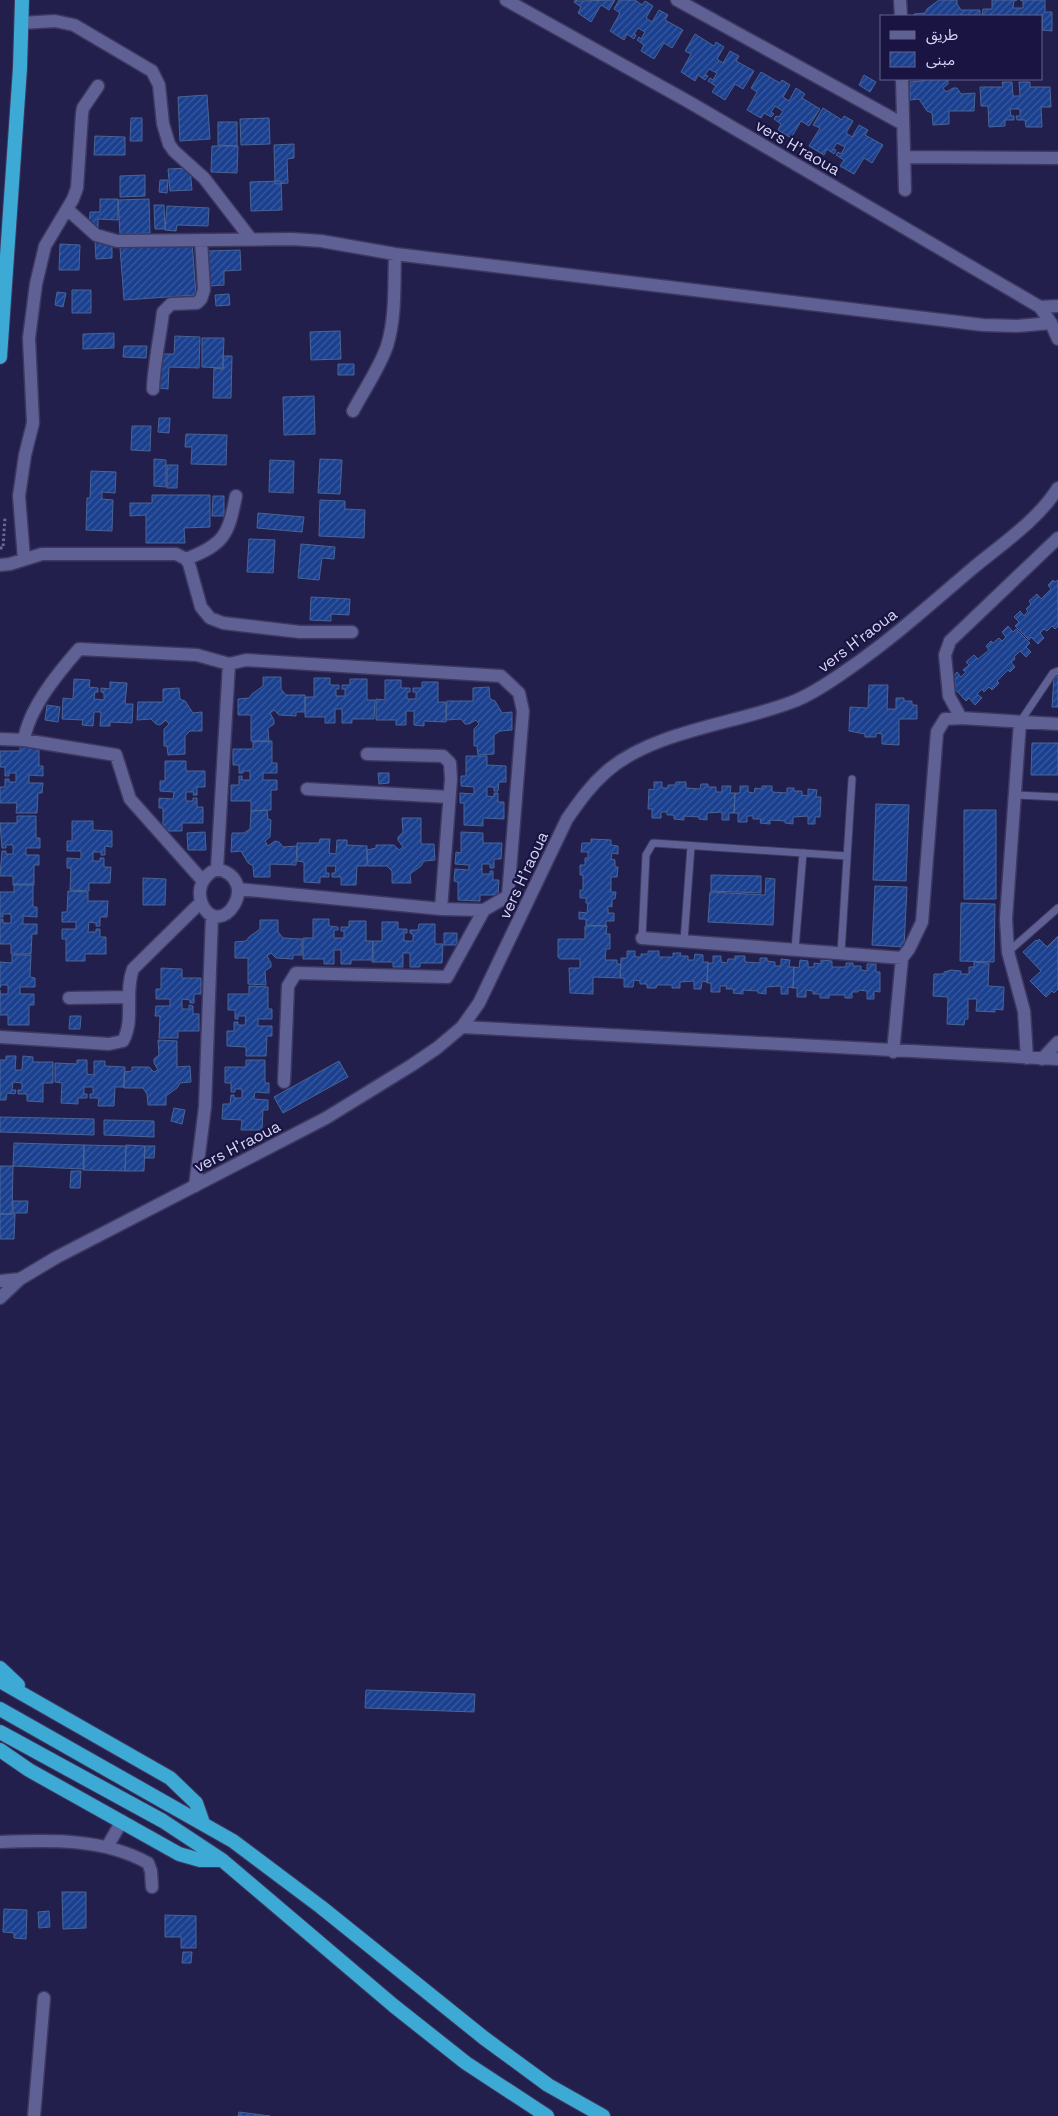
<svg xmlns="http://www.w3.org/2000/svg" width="1058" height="2116" viewBox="0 0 1058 2116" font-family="'Space Grotesk','Noto Sans Arabic',sans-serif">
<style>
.building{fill:url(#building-hatch);stroke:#4a6493}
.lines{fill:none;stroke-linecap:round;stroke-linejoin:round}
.service-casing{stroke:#3d3860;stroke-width:9}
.minor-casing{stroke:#3d3860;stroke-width:15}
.tertiary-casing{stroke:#3d3860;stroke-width:15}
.trunk-casing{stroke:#3d3860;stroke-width:16}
.path{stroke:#6a6990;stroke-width:3;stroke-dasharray:2.5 2.5;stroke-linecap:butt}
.service{stroke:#5f6094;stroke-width:7}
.minor{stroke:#5f6094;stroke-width:12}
.tertiary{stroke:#5f6094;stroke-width:12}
.trunk{stroke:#3caad4;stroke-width:14}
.labels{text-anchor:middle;stroke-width:4.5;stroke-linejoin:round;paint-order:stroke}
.street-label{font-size:16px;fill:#d6d8f6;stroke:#191441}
</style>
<defs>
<pattern id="building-hatch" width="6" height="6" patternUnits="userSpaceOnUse" patternTransform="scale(1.25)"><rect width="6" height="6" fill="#1a408f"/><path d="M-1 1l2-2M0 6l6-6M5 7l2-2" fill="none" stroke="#3b5b9f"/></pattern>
</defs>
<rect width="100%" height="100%" fill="#221f4c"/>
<path class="building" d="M575 0 578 1 615 0 609 10 601 5 591 22 578 13 581 7 574 2Z
M619 0H635L642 5 645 1 653 6 646 18 652 22 659 10 668 15 665 20 683 30 672 48 664 43 654 59 641 51 644 45 637 40 639 37 641 39 645 32 638 28 634 34 636 35 634 39 627 34 624 40 610 31 620 13 614 9Z
M939 0H957V4L961 10H980V16H914V14L925 13 927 9Z
M992 0H1017L1014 1 1013 8H1023V1L1020 0H1045V12H1052V31L1042 30V16H982L983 9H992Z
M695 34 714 46 716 42 724 47 717 59 723 63 730 51 739 56 736 61 754 71 743 89 735 84 725 100 712 92 716 86 708 81 710 78 713 80 717 73 709 69 705 75 708 76 705 80 698 75 695 81 681 72 691 54 685 51Z
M761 72 780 83 782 80 790 85 783 97 789 101 796 88 805 94 802 98 820 109 809 126 801 121 791 138 778 130 781 124 774 119 776 116 779 117 783 111 775 106 771 112 774 114 771 117 764 113 761 118 747 110 757 92 751 88Z
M864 75 876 82 870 92 859 85Z
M925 79H948V84L943 88 946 92 953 88H957L961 94 975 93 974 111H949V124L933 125 932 113 927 111 919 99 910 100V82L922 81Z
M1002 82H1012L1013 96H1020L1019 82H1030V87H1050L1051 107H1041L1042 127H1026L1025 120H1017L1016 116H1020V109H1010L1011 116H1014V120H1005V126L989 127 988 106H981L980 87H1003Z
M207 95 210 139 180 141 178 97Z
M823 108 842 120 844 116 853 121 846 133 852 137 859 125 868 130 865 135 883 145 872 163 864 158 854 174 840 166 844 160 836 155 838 152 841 154 845 147 837 143 833 149 836 150 834 154 827 149 824 155 809 146 820 128 813 125Z
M131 118H142V141H130Z
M269 118 270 144 241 145 240 119Z
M218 122H237V146L218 145Z
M95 136 125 137V155H94Z
M294 144V158L287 159 288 183 275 184 274 145Z
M212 146H238L237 173 211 172Z
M190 168 192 190 170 191 168 169Z
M145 175V196L120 197V176Z
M160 180H168L167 193 159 192Z
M281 181 282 210 251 211 250 182Z
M100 199H118V220L98 219V229H89L90 212H100Z
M149 199 150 233 120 234 118 200Z
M154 205H164L165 229H155Z
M167 206 209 208 208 226 177 225 176 231 165 230Z
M112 240V258L96 259 95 241Z
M192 242 196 295 124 300 120 248Z
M60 244 80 245 79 270H59Z
M240 250 241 270 224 271V285L209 286 208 251Z
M72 290H91V313H72Z
M57 292 66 293 63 307 55 305Z
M229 294 230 305 216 306 215 295Z
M340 331 341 359 311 360 310 332Z
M114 333V348L83 349V334Z
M175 336 200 337 199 368 169 367 168 389 159 388 160 354H174Z
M202 338H224L223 368 202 367Z
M124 346H147L146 358 123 357Z
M223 356H232L231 398H213L214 368 223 369Z
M338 364H354V375H338Z
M314 396 315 434 284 435 283 397Z
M159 418H170L169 433 158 432Z
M132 426H151L150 451 131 450Z
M186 434 227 435 226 465 191 464 192 447H185Z
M154 459 166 460V487L154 486Z
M320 459 342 460 340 494 318 493Z
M270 460 294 461 293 493 269 492Z
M167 465H178L177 488H167Z
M91 471 116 472 115 493 102 492V499L113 500 112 531 86 530 87 498H90Z
M152 495H210V527L184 528 185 543H146V515L130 516V503H152Z
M213 496H224V516H212Z
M320 500 345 501V509L365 510 364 538 319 536Z
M258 513 304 517 302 532 257 528Z
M249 539 275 540 273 573 247 572Z
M301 544 335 547 334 559 322 558 319 580 298 578Z
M1053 580 1055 582 1058 580V626L1055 629 1052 626 1047 631 1044 629 1040 633 1044 638 1038 644 1031 637 1029 640 1015 626 1019 622 1014 617 1020 611 1024 616 1028 611 1026 609 1031 604 1029 601 1037 594 1041 599 1051 589 1048 585Z
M311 597 350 599 349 615 331 614V621L310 620Z
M1008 626 1013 632 1016 629 1030 643 1026 647 1031 652 1026 657 1020 651 1014 657 1015 659 1011 662 1015 667 1010 672 1008 670 997 681 999 683 992 690 989 687 984 692 982 689 977 694 982 698 975 705 969 698 966 701 953 687 956 683 952 678 957 672 961 677 966 672 963 670 969 665 966 662 974 655 978 659 989 650 986 646 991 641 993 643 999 638 1002 641 1006 637 1002 632Z
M1054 676H1058V707H1052Z
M263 677H281V689L286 695H305V712H296V716L279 715 274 710 270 713 274 720V724L268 728 269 742 251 741V715H238V699L249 698 252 694 263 686Z
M314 678H330V685H339V689H336V696H345V689H342V685H350V679H367V700H375L374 719H352V723H342V709H335V723H325V717H305V697H314Z
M74 679 90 680 89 687 98 688V692H95L94 699 104 700V693L101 692V688L110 689V682L127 683 125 704H133L132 723 110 722V726H100L101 712H94L93 726 82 725 83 720 62 719 63 698 73 699Z
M385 680H401V688H410V692H407V699H416V692H413V688H422V682H438V702H446V722L424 721V726L414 725V711H406V725H396V720H376V699L385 700Z
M869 685H888L887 709H896V698H904V701H912V705H917V719H899V745L882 744V734L876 733V737H865V734L849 731 850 707 868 708Z
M489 687 490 699 495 701 502 713 512 712V730L500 731 494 735V754L478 755 477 746H474V729L479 724 476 720 469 724H465L461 719 446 720 447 701H473V688Z
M179 688 180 699 185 701 193 713 202 712V731H190L185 736V754L168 755 167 746H164V729L169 724 166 720 160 725 156 724 151 719 137 720 138 702H163V689Z
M47 705 60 707 58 722 45 720Z
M253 741H272V763H277V773H263V780H277V790H271V810L251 811V801H231V785H239V776H242V780H250V771H243V773H239V765H233V749H253Z
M20 743H39V766H43V776L29 775V783H43L42 793H38L37 813H16L17 803H0V787H5V779H9V782H16V773H9V776H5V767H0V751H20Z
M1032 743H1058V775H1031Z
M466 756H487V765L506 766V782H499L498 791H494V787H487V796L494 797V793H498V802H504V819L483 818V826L464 825V803H460V793L474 794V787L461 786V776H466Z
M165 761H186V771H205V787H197V795H193L194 792H186V801H193V798H197V807H203V823H182V831H163V808H159V798L173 799 174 792 160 791V781H165Z
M378 773H389V783L379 784Z
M654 782H662V788H668V785H675L676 782H686V788L700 789 701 784H708V787H716V792H722V786H731L730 793H735L734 813H729V820H722V812L707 813V820L699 819V817L684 816V820L674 819V815H667V812H661V818H652V809H648L649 789 654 790Z
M740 786H748V792L754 793 755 788 762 789V786H772V792L787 793V788H794V791H802V795L808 796V789L817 790 816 797H821L820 817H815V824H808V816L793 817V824L785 823V821L770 820V824L760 823 761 819H753V816H747V822H738V813H734L735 793H740Z
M876 804 909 805 906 881 873 880Z
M267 810 268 819 271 820 270 837 265 841 268 846 275 841 279 842 283 847 297 846 296 865 270 864V877H254L253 866 248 863 241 851 231 852 232 833H244L250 829 251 811Z
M964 810H996V899H964Z
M17 816H36V838H40V848H26V855H39V865H34V885H13V876H0L2 851H6V854H13V845H6V848H2L0 823H17Z
M402 818H421V844H434L435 860 424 861 421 866 410 874 411 883H392V871L387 866H368L367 850 376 848V845H394L399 850 403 847 398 840V837L403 832Z
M72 821H93V830L112 831V847L105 846V855H101V852H93V861H100V858H104V867H111L110 883H89V891L70 890 71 868H67V858L81 859V851H67V841H72Z
M205 832 206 850H188L187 833Z
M461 832 483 833V843H502L501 859H494V868H490V864H482V874H490V871H493V880H499L498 895H480V901L458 900V882L454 881 455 869 469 870V865L455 864 456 852 461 853Z
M320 839H330L329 853 336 854 337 840H347V845L367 846V866H357L356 885H341V877H332V873H335L336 866H326V873H329V877H320V883L304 882V862L297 861V843H319Z
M591 839 611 840V845L618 846V854L612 853 611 859 615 860V867H618L617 877H611V892H616L615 899H612V907L608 906V913H614V921H606V926L586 925V919H579V912L587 913 588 903H586V898H580V890H583V875H580V865H585V858H588V852H581L582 843H591Z
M711 875 761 876V893L711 891Z
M143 878 166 879 165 905H143Z
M766 878 775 879 773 925 708 922 710 892 765 895Z
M14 884H33V907H37V917L23 916V924H37V934H32L31 954H11V944H0V919H3V923H11V914H3V917H0V892H14Z
M875 886 907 887 904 947 872 945Z
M68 891 88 892V901H108L107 917H100V926H96V923L89 922 88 932H96V929H100V937H106V954H85V961H66V939H62V929H76V922H62V912H67Z
M961 903 995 904 994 962 960 961Z
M313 919H329V926L338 927V930H334V938H344V931H341V927H349V921H366V941H373V960H351V964H341V950H334V964H324V959H303V938H313Z
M260 920H278V932L283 938 302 939V955H293V959L276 958 271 953 267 956 271 963V967L265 971 266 985 248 984V958H235V942L246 941 249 937 260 929Z
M382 922H398V929H407V933H404V941H413V934L410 933V930H418L419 924H435V944H443L442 963H420V967H410V953H403V967H393V962H372L373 941H382Z
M585 926H607L606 934H610V949H606L605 960H617V964H621L620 978 593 977V994L570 993 569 968H580V959H560L558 957V939H585Z
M444 933H457V945H444Z
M1058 936V989L1054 993 1052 991 1046 997 1030 981 1041 971 1023 952 1036 940 1037 941 1039 939 1047 947Z
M627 951H635V957H641V954H648V951H659V957H673V953H681L680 956H688V960H694L695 954 703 955V962H708L707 982 702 981 701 989H694V981L680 982V988H672V985H657L656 988H647V984H640V981L634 980 633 987H624V978H620L621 958H627Z
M12 955H31L30 977 35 978V987H20V994H34V1005H29V1025H8V1015H0V990V994H8V985H1L0 988V962L12 963Z
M713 956H721V962L727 963 728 959H735V956H745V962L760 963V958H767V961L775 962V966H781V959L790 960 789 967H794L793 988 788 987V994H781V986L766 987V994L758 993V991L743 990V994L733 993 734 989H726L727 986H720V992H711V983H707L708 963H713Z
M800 960 808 961V967H814V963L821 964V960L832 961V967H846V963H853V966H861V970L867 971V964H876V972H880V992L874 991V999H867V991L858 990V992H852V998H845V995H829V998H820V994H813V991L806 990V997H797V988H793L794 967 799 968Z
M974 962 989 963 988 986 1004 987 1003 1010 995 1009V1012L976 1011 977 999H968V1019H965L964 1025 947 1024 948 997 933 996 934 974H944V972L951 970 961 971V974H969V967H974Z
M161 968 182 969V978H201V994H194V1003H190V1000L182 999V1009H189V1005L193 1006V1014H199V1031H178V1038H159L160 1016H155L156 1006H170V999H156V989H161Z
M249 986 268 987V1009H272V1019H258V1026H272V1036H267L266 1056H246V1047L227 1046V1031H234V1022H238V1025H245L246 1016H238V1019H235V1010H228V994H249Z
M70 1016H81L80 1029H69Z
M158 1040 177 1041V1067L190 1066 191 1082 180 1083 177 1088 166 1096V1105H148L147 1094 143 1088H124V1072L132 1071V1067H149L154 1072 158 1070 154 1063V1059L159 1055Z
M6 1056H16L15 1070H22L23 1056 33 1057V1062H53V1083H43V1102L27 1101V1094H18V1090H22V1083L13 1082 12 1090H16L15 1094 7 1093 6 1100H0V1060H6Z
M77 1060H87V1074L94 1075V1061H105V1066L125 1067 124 1087H115L114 1106H98L99 1098H90V1094H93V1087H84V1094H87V1098H78V1104L61 1103 62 1083 55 1082V1063L77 1064Z
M246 1060H265V1083H269V1093L255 1092 254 1099 268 1100V1110H263L262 1130H241L242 1120 222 1119 223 1104H230L231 1095H234V1098H242V1089H235V1092H231V1083H225V1067H246Z
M339 1061 348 1077 283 1113 274 1097Z
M174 1108 185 1110 182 1124 171 1121Z
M0 1117 94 1119V1135L0 1132Z
M104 1120 154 1121V1137L104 1135Z
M14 1143 84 1145V1169L13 1166Z
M84 1145 126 1146 125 1171 83 1170Z
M126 1145 145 1146 144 1171H125Z
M145 1146H155L154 1158H144Z
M0 1166H13L12 1214H0Z
M71 1171H81L80 1188H70Z
M13 1201H28L27 1213H13Z
M0 1214H15L14 1239H0Z
M366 1690 475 1694 474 1712 365 1708Z
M62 1892H86V1928L63 1929Z
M4 1909 27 1910 26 1939 14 1938V1933L3 1932Z
M49 1911 50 1927 39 1928 38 1912Z
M165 1915 196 1916V1948H181V1937H165Z
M183 1952H192L191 1963H182Z
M239 2112 270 2116H238Z"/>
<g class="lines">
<g class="service-casing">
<path id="service" d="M1020 722 1053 673 1058 671
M1016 795 1058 797
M642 938 646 855 653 843 847 856
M684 941 691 846
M795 949 803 853
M1008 952 1058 908
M841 953 852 779"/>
</g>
<g class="minor-casing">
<path id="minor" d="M677 0 903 124
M900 0 901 16
M21 23 55 21 74 25 152 71 159 85 163 124 169 144 174 151 204 178 251 239
M902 79 905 190
M904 157 1058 158
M67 209 96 235 117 241 292 239 321 241 395 254 983 325 1017 326 1051 323
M153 389C154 363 160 338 163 312L171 304 197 303 201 299 204 290 201 240
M353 411C364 390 379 369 387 346 396 317 394 284 395 254
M24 559 19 496 25 455 33 423 29 338 36 284 45 246 73 199 77 188 82 114 83 108 98 86
M186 559C225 544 228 535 236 496
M0 565 10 564 42 554H176L186 559 189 564 201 607 210 618 223 623 300 632H352
M961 718 949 696 945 655 950 641 1058 538
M1020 722 1006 919 1008 952 1024 1011 1027 1058
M0 739 24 740 116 755 130 799 203 881
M24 740C29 708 58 673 79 649L197 655 229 664
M367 754 443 756 450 763 451 779 441 909
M307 789 449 797
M217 869 229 664 246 660 501 676 519 693 523 711 508 896 484 910 441 909 238 889
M217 869C264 880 220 943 202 904 196 889 203 875 217 869Z
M642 938 902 958
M69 998 129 997
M462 1027 1058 1059
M0 1037 109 1044 123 1041C135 1019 124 992 133 969L201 902
M893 1052 902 958 909 949 922 922 937 732 945 719 961 718 1058 724
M1042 1059 1058 1042
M284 1082 288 986 296 973 447 977 484 910
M195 1186 205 1107 212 915
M0 1842C50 1840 103 1838 148 1863L151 1871 152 1887
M107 1847 122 1821
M34 2116 44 1998"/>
</g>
<g class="tertiary-casing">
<path id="tertiary" d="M506 0 689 102 1040 307 1051 323 1058 339
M1040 307 1058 306
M20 1279 57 1257 326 1118 412 1065 437 1048 462 1027 479 1003 567 819C579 802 590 786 606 772 652 731 735 724 792 702 811 695 830 682 847 670 892 639 932 603 973 568 1002 544 1038 520 1058 488
M0 1281 20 1279 0 1298"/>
</g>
<g class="trunk-casing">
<path id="trunk" d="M0 357 20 68 22 0
M0 1668 18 1685
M0 1681 170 1778 196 1803 203 1823
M0 1709 233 1841 321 1907 484 2038 548 2085 603 2116
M0 1732 163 1821 222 1860 394 2006 466 2063 547 2116
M0 1750 29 1770 179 1854 200 1860H222"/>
</g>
<path class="path" d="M0 548H3L5 517"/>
<use href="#service" class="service"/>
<use href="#minor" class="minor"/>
<use href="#tertiary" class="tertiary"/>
<use href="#trunk" class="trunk"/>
</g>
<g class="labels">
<g class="street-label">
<text transform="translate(798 147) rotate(30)" y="6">vers H'raoua</text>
<text transform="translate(857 640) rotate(-37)" y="6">vers H'raoua</text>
<text transform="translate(523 875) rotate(-65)" y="6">vers H'raoua</text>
<text transform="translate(237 1146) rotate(-27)" y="6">vers H'raoua</text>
</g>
</g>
<rect x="880" y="15" width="162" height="65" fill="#191441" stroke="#656289"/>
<rect x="890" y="31" width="25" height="8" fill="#5f6094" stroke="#656289"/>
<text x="926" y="40" font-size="15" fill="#d6d8f6">طريق</text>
<rect x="890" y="52" width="25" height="15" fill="url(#building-hatch)" stroke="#656289"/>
<text x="926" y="65" font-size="15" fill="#d6d8f6">مبنى</text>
</svg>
